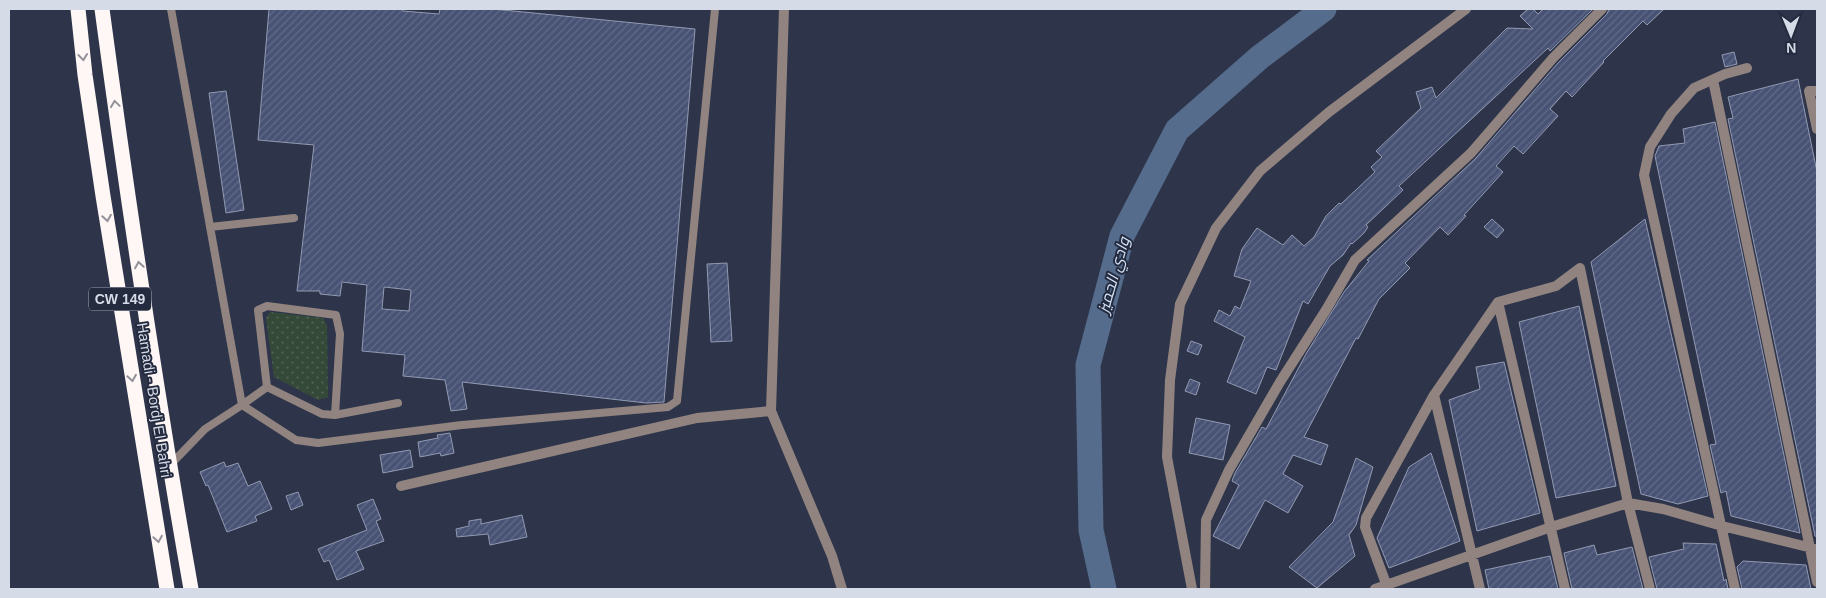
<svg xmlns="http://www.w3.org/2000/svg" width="1826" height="598" viewBox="0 0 1826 598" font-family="Arial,Cairo,sans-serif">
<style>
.garden{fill:url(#garden-dots)}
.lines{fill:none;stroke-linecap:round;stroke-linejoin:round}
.river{stroke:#556c8c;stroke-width:25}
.building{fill:url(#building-hatch);stroke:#929ab3;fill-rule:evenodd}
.lane{stroke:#918480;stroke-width:8}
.street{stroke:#918480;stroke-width:10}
.highway{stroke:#fef7f5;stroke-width:15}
.oneway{stroke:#92919a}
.labels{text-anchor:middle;stroke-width:4;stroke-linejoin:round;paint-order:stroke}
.shield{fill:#252b3f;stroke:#a1a6b5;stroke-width:1}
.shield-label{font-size:14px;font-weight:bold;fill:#d6dbe8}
.street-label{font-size:15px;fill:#d6dbe8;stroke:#252b3f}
.water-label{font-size:16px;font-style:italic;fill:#d4e4fb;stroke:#252b3f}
</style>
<defs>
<pattern id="garden-dots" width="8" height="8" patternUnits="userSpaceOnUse" patternTransform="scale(1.25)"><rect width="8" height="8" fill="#344938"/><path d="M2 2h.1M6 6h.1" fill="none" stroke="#516355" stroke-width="1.8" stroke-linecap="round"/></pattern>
<pattern id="building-hatch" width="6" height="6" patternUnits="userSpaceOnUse" patternTransform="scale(1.25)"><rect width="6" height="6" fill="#475274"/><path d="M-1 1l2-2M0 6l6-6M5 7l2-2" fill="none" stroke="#616a88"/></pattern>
</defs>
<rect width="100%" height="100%" fill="#2e354a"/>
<path class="garden" d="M270 312 323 318 327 325 328 397 318 400 274 377 266 318Z"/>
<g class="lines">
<path class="river" d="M1104 589 1091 530 1088 365 1122 236 1177 130 1260 57 1324 9"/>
</g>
<path class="building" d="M269 9H403V11L439 14 440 9H493L695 29 664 402 646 403 462 382 467 409 451 411 445 380 403 376 405 355 362 351 367 285 342 282 340 296 320 294V291H297L314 145 258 140ZM384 287 411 290 409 311 382 309Z
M1528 9H1533L1538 14 1543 9H1593L1550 51 1548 48 1399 186 1403 190 1366 225 1368 227 1364 233 1352 244 1351 243 1343 255 1330 266 1308 304 1303 301 1276 370 1267 367 1256 394 1227 382 1245 337 1214 321 1219 310 1230 316 1235 306 1240 309 1251 281 1234 276 1242 249 1257 228 1283 245 1292 235 1304 246 1314 237 1326 216 1339 203 1341 204 1375 172 1371 167 1382 157 1376 151 1421 108 1416 92 1432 87 1436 98 1507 28 1533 29 1520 16Z
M1609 9H1664L1647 25 1643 21 1603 61 1604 62 1572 97 1566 91 1550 109 1558 116 1523 154 1514 146 1496 166 1503 172 1464 215 1466 216 1448 235 1440 227 1405 263 1410 268 1379 299 1358 339 1356 338 1304 437 1328 445 1321 465 1293 455 1283 474 1303 486 1288 513 1265 500 1239 549 1213 536 1239 485 1232 481 1235 473 1262 427 1266 429 1306 354 1344 292 1369 261 1367 260 1476 158 1558 63 1607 14Z
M1734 52 1737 64 1725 67 1722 55Z
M1798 79 1817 172V537L1815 536 1728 119 1733 118 1728 97Z
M226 91 244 210 226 213 209 93Z
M1715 122 1800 533 1731 516 1726 491 1721 493 1710 445 1716 444 1655 156 1659 146 1685 143 1683 129Z
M1492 219 1504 230 1497 238 1484 227Z
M1645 219 1708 496 1678 504 1641 494 1591 262Z
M727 263 732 341 711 342 707 264Z
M1579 306 1616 486 1556 498 1519 322Z
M1191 341 1202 345 1198 355 1187 351Z
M1504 362 1540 513 1477 531 1449 400 1480 389 1476 367Z
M1190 379 1200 383 1196 395 1185 391Z
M1196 418 1230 425 1223 460 1189 453Z
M450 433 454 453 441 456 440 453 420 457 418 442 438 438 437 435Z
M410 450 413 467 383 473 380 455Z
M1431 453 1460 541 1389 568 1377 538 1409 467Z
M1356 458 1373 467 1356 525 1349 535 1355 556 1317 588 1289 567 1333 522Z
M224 462 226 467 238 463 248 486 260 481 272 509 255 516 257 521 227 532 208 485 206 486 200 472Z
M298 492 303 505 291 510 286 496Z
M373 499 381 519 376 521 384 541 356 551 364 569 337 580 329 560 324 562 318 549 367 530 357 505Z
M522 515 527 537 490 545 488 534 457 537 456 529 469 526V521L481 519V524Z
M1683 543 1716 544 1724 581 1726 579 1728 589H1657L1649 557 1684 549Z
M1594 545 1597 555 1632 547 1643 589H1572L1564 553Z
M1550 556 1558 589H1489L1485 570Z
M1743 561 1806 565 1811 589H1742L1737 567Z"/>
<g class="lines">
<path class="lane" d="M210 227 294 218
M267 306 336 315 340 334 335 415 322 414 267 387 258 310Z
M267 387 242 405 296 440 318 443 462 425 668 407 677 401 715 9
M335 415 398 403
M170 465 205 429 242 405 171 9"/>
<path class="street" d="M784 9 771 411 832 556 842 589
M1713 80 1817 582
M1817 91H1809L1817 129
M1498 302 1565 589
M1434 395 1480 589
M401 486 697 418 771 411
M1192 589 1167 457 1170 380 1180 304 1216 228 1260 171 1329 112 1466 9
M1205 589 1206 520 1229 470 1280 382 1326 310 1355 260 1471 153 1553 58 1602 9
M1375 589 1551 527 1628 503 1663 509 1722 526 1816 549
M1388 589 1365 527 1366 518 1434 395 1498 302 1556 286 1580 268 1628 503 1650 589
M1735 589 1644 175 1650 147 1671 114 1694 88 1725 74 1747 68"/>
<path class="highway" d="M78 9 85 75 103 196 167 589
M102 9C128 203 157 397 191 589"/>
</g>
<defs><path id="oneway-chevron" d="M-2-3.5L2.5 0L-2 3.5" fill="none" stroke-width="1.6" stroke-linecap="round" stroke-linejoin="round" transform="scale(1.25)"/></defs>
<g class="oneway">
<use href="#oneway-chevron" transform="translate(83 57) rotate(84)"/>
<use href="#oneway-chevron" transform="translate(115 104) rotate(-98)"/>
<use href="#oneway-chevron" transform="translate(107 218) rotate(81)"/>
<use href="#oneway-chevron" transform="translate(139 265) rotate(-99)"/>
<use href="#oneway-chevron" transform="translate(132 378) rotate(81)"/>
<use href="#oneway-chevron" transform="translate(158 539) rotate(81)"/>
</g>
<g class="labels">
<rect class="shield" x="89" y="287.5" width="62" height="23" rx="4"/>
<g class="shield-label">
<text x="120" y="304">CW 149</text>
</g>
<g class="street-label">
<text transform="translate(154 400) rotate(81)" y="5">Hamadi - Bordj El Bahri</text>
</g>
<g class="water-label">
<text transform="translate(1113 275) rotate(-74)" y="6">وادي الحميز</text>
</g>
</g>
<rect width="1826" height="598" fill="none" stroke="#d6dbe8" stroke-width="20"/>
<g transform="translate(1791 35) rotate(179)" stroke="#252b3f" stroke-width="4" paint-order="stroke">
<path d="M0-4L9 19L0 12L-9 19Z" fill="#d6dbe8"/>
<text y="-8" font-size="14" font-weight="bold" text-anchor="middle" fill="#d6dbe8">N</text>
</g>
</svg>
